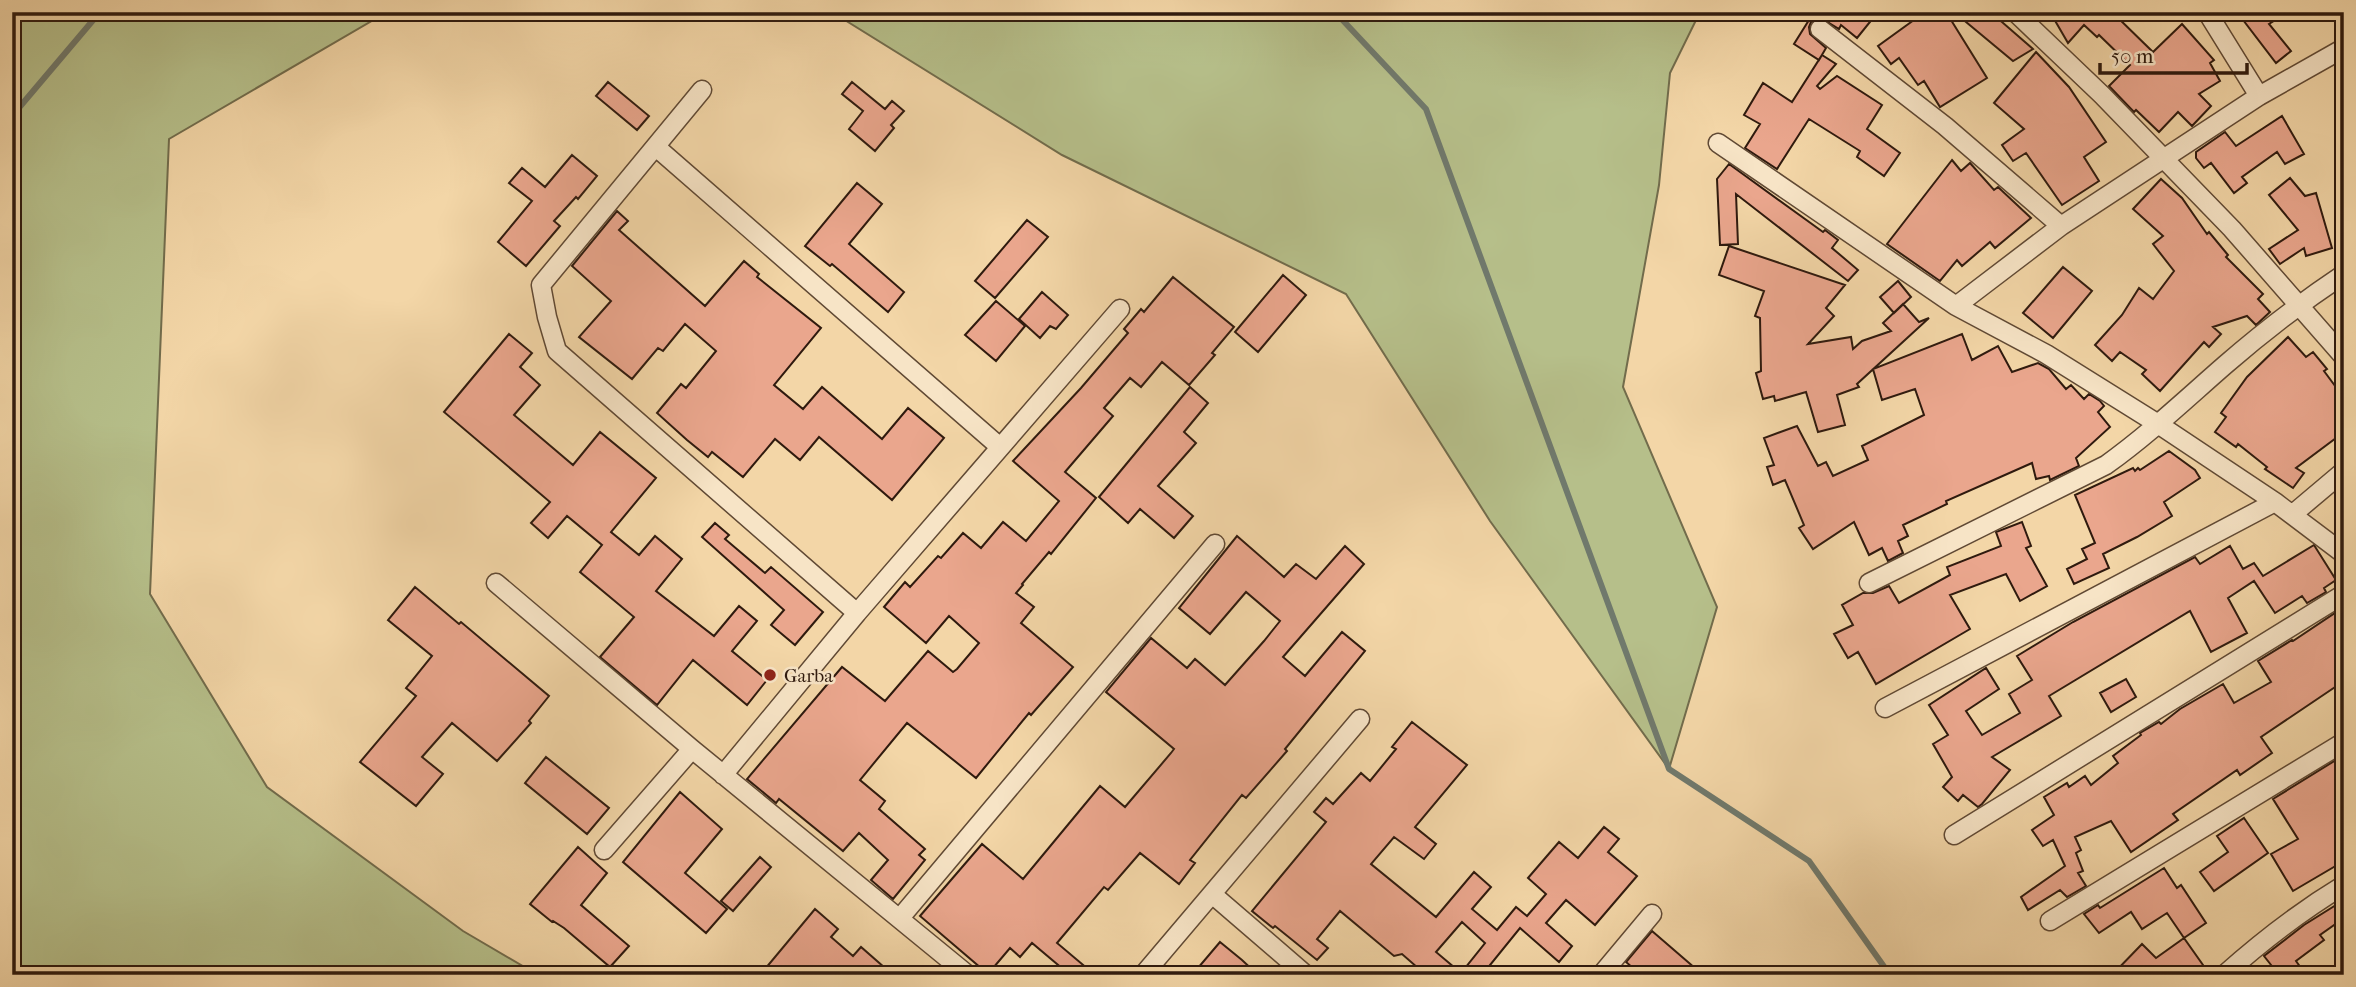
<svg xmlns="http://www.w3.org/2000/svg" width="2356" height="987" viewBox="0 0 2356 987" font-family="'IM FELL French Canon',serif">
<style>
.green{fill:#b6bf8a;stroke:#726c4c;stroke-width:2}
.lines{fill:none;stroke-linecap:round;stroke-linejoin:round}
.stream{stroke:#70796c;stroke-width:6}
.building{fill:#eaa68d;stroke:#2f1a0e;stroke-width:2;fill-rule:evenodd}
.street-casing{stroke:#604934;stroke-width:21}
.street{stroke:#f7e4c6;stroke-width:18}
.poi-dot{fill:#8f2418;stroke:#f7e4c6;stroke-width:2.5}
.labels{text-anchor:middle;stroke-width:5;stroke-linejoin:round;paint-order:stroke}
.poi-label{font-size:19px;fill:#2f1a0e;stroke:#f7e4c6;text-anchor:start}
</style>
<rect width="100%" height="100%" fill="#f3d6a7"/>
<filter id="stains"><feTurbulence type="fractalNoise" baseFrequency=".00286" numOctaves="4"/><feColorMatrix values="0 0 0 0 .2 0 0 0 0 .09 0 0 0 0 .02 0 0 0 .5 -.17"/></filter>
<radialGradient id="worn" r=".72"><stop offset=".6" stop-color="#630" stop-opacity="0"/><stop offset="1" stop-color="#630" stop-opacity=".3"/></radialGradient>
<path class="green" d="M12 12H387L169 139 150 594 267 787 463 931 538 975H12Z
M832 12H1700L1670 73 1659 185 1623 387 1717 607 1669 769 1490 521 1346 294 1062 155Z"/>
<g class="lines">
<path class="stream" d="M1335 12 1426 109 1669 769 1809 861 1890 975
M12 116 100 12"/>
</g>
<path class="building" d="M1814 12H1878L1857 38 1841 25 1839 29 1821 18 1811 22 1809 27 1810 34 1826 48 1819 60 1794 44Z
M1925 12H1946L1987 78 1940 107 1924 81 1918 85 1899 58 1891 64 1878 46Z
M1954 12H1987L2002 22 2033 49 2013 61Z
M2050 12H2112L2153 52 2182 24 2214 60 2210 63 2220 81 2199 94 2211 106 2192 126 2178 112 2159 132 2136 110 2134 112 2109 86 2130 65 2099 35 2097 37 2084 25 2068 43Z
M2237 12H2288L2269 24 2291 51 2276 63Z
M2036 52 2069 87 2106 142 2084 157 2099 181 2062 205 2026 153 2013 161 2002 145 2024 129 1994 103Z
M1822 55 1836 64 1817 86 1820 89 1837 76 1882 105 1867 129 1900 153 1884 176 1857 157 1860 151 1809 119 1777 169 1745 148 1760 124 1744 115 1763 83 1792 102Z
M608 82 649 116 637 130 596 96Z
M852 82 885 109 892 101 904 111 891 125 894 128 875 151 849 129 863 111 842 94Z
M2282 116 2304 154 2285 164 2277 152 2242 177 2247 183 2234 193 2211 163 2204 168 2196 158V152L2225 132 2236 146Z
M572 155 597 176 578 199 576 197 554 221 560 226 526 266 498 242 532 201 509 183 522 168 545 187Z
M1952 160 1961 171 1970 163 1994 190 1998 187 2031 218 1995 248 1990 242 1962 266 1957 260 1940 281 1887 244Z
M1729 164 1823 232 1825 230 1838 240 1832 248 1858 270 1848 281 1736 194 1738 244 1720 245 1717 179Z
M2290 178 2305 196 2316 193 2332 248 2306 256 2304 248 2280 264 2269 249 2298 230 2269 195Z
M2161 179 2182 198 2207 234 2209 232 2228 255 2226 257 2263 294 2258 299 2270 312 2256 325 2247 316 2213 327 2221 334 2209 347 2204 342 2160 391 2142 374 2146 370 2120 352 2112 361 2095 345 2122 315 2139 288 2153 299 2174 271 2153 244 2163 236 2133 209Z
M857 183 882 204 849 244 904 292 888 312 832 264 830 266 805 246Z
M617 211 628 221 619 230 705 306 744 261 759 274 757 277 821 328 774 385 803 409 822 387 882 439 908 408 944 438 892 500 819 437 800 460 775 439 743 477 712 452 708 457 687 440 657 413 681 384 686 388 716 351 685 324 663 351 658 348 632 379 579 337 611 301 572 266Z
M1027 220 1048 237 995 298 975 281Z
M1729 246 1845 285 1826 308 1834 316 1808 344 1851 337 1853 349 1862 341 1891 331 1883 323 1903 304 1919 322 1929 318 1857 384 1859 387 1837 395 1845 425 1818 432 1806 392 1775 401 1774 396 1763 399 1756 373 1761 371 1760 318 1755 316 1764 291 1719 275Z
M2063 267 2092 291 2053 338 2023 313Z
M1283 275 1306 295 1258 352 1235 332Z
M1173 277 1234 327 1212 353 1215 355 1189 385 1162 362 1141 387 1130 378 1104 408 1113 416 1065 472 1096 498 1051 554 1049 552 1022 584 1023 585 1016 593 1034 607 1021 623 1073 667 1031 715 1029 713 976 778 907 723 860 780 885 801 879 809 925 849 919 855 925 860 893 899 871 880 888 860 859 833 843 851 779 799 776 803 747 779 842 667 885 701 928 651 953 672 957 669 979 643 949 616 926 643 884 607 905 582 910 587 938 556 941 558 963 533 981 548 1003 522 1026 541 1059 501 1013 461 1081 388 1128 333 1124 329 1141 309 1144 312Z
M1898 281 1911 297 1894 313 1880 297Z
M1042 292 1068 315 1056 329 1050 326 1040 338 1019 319Z
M996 301 1025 326 996 361 965 335Z
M509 334 532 353 520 367 540 385 514 415 573 465 600 432 656 478 611 532 639 555 655 536 682 559 656 591 714 636 739 606 757 621 732 651 767 680 747 705 693 660 657 705 600 657 634 617 580 572 602 545 567 516 548 538 531 523 550 502 444 412Z
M1962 334 1972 360 1998 346 2012 372 2038 363 2049 369 2066 389 2071 385 2084 399 2089 394 2100 401 2104 406 2098 412 2110 427 2076 458 2079 466 2050 480 2049 476 2036 479 2032 463 1946 501 1947 504 1903 525 1908 536 1898 541 1903 553 1888 561 1882 548 1869 555 1854 522 1813 549 1799 528 1804 525 1785 480 1773 485 1767 467 1774 465 1764 438 1797 426 1818 466 1826 462 1833 476 1868 460 1862 446 1924 415 1915 389 1882 400 1873 369Z
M2288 337 2306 357 2313 352 2327 369 2324 371 2344 398V432L2296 468 2304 473 2293 488 2265 469 2267 467 2238 444 2236 447 2215 432 2226 417 2221 413 2247 377Z
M1190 387 1208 403 1184 432 1196 443 1158 486 1193 516 1174 538 1140 509 1128 523 1099 497Z
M2169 451 2195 470 2200 478 2164 502 2172 516 2137 537 2103 554 2109 568 2074 584 2067 569 2087 559 2082 549 2095 543 2075 495 2133 468 2135 471 2138 468 2140 470Z
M2022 522 2031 546 2026 548 2047 586 2020 601 2006 574 1950 595 1970 629 1876 684 1858 652 1848 658 1834 634 1853 625 1842 605 1863 593H1873L1889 586 1899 603 1950 575 1947 567 2001 546 1996 532Z
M715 523 729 535 725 539 765 573 771 567 823 612 795 645 771 625 784 610 702 537Z
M1237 536 1284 577 1296 564 1316 579 1345 546 1364 564 1283 657 1305 676 1342 632 1365 651 1285 749 1287 751 1246 798 1242 795 1190 860 1195 863 1179 884 1140 853 1108 890 1104 887 1057 943 1095 975H1070L1032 943 1020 957 1010 948 988 974 920 916 982 844 1023 879 1100 786 1125 807 1171 753 1174 749 1106 692 1151 638 1187 668 1195 659 1225 685 1264 641 1280 621 1246 592 1210 634 1179 608Z
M2230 546 2243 569 2254 563 2263 576 2314 545 2336 580 2324 588 2326 592 2307 603 2302 596 2275 613 2254 581 2228 598 2247 633 2211 652 2190 611 2049 696 2061 716 1992 757 2010 770 1982 804 1978 807 1963 795 1958 801 1943 787 1952 777 1933 744 1948 735 1929 705 1986 668 1999 689 1966 711 1982 735 2020 713 2009 694 2032 680 2017 656 2073 622 2195 557 2200 564Z
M415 587 459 624 461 622 549 696 529 721 531 723 497 761 452 723 422 757 443 774 416 806 360 762 416 696 406 688 432 656 388 620Z
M2338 611 2344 620V681L2261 737 2272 753 2240 775 2237 770 2173 814 2178 820 2131 852 2111 821 2075 837 2081 850 2076 853 2083 871 2078 873 2086 886 2067 897 2060 890 2028 910 2021 897 2065 866 2053 840 2043 846 2032 830 2054 815 2044 797 2067 783 2069 787 2085 776 2091 785 2118 763 2113 756 2141 735 2140 733 2159 722 2161 724 2180 709 2223 684 2234 703 2271 682 2258 661 2292 640 2293 641Z
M2126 679 2136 697 2111 712 2100 693Z
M1412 722 1467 765 1415 827 1436 844 1424 859 1394 837 1371 864 1436 917 1474 872 1491 887 1472 909 1497 930 1516 907 1527 916 1546 894 1528 878 1559 842 1578 858 1604 827 1619 839 1608 852 1637 876 1595 925 1566 900 1546 923 1572 946 1559 962 1520 928 1482 975H1426L1402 954 1394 956 1340 911 1317 939 1328 948 1317 960 1275 926 1273 928 1252 911 1326 822 1314 812 1326 798 1333 804 1361 773 1370 781 1396 749 1392 747ZM1462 922 1485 943 1461 973 1436 952Z
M2344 755V782L2337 786 2344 800V861L2293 891 2271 854 2298 839 2273 799Z
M546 757 609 808 587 834 525 783Z
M680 792 722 829 685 873 727 909 706 933 623 862Z
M2244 818 2268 853 2214 891 2200 872 2228 852 2217 836Z
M578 847 607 873 581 905 629 946 610 967 564 928 553 921 552 922 530 904Z
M760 857 771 867 733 911 721 901Z
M2164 868 2177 888 2181 885 2206 923 2184 938 2203 965 2189 975H2112L2142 944 2156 958 2184 938 2167 913 2142 929 2131 912 2099 933 2084 914 2098 905 2100 908Z
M2344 900V918L2320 935 2324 940 2296 961 2306 975H2279L2264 956 2304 925Z
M815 909 838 929 831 937 853 956 861 947 893 975H760Z
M1652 931 1703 975H1641L1626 962Z
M1220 942 1242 960 1258 975H1192Z"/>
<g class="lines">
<g class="street-casing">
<path id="street" d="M2015 12 2102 95 2232 229 2344 357
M2207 12 2259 96
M1820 29 1945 126 2061 226
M702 90 541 285 547 317 557 351 857 613
M1718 143 1956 306 2046 354 2158 424 2275 502 2344 554
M656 147 1000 447
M1956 306 2061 226 2259 96 2344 48
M2293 514 2344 471
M496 583 692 749 968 975
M1869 583 2106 465C2148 435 2186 399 2225 365 2263 332 2302 302 2344 274
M1885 708 2275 502
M723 775 857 613 1120 309
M1954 835 2344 594
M604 850 692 749
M1212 894 1306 975
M900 918 1215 544
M2050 921 2344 742
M1143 975 1360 719
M1601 975 1652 914
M2224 975C2262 941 2301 911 2344 885"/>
</g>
<use href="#street" class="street"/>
</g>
<circle class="poi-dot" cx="770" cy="675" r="7"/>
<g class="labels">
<g class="poi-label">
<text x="784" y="682">Garba</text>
</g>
</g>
<rect width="2356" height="987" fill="none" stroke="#f3d6a7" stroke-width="42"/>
<rect x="14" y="14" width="2328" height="959" fill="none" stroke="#2f1a0e" stroke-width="3.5"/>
<rect x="21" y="21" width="2314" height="945" fill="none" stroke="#2f1a0e" stroke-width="2"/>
<path d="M2100 63v10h147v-10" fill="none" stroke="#2f1a0e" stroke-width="3.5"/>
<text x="2111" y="63" font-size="21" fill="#2f1a0e" stroke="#f7e4c6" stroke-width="5" paint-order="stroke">50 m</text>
<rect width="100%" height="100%" filter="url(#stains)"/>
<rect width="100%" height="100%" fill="url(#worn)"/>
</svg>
